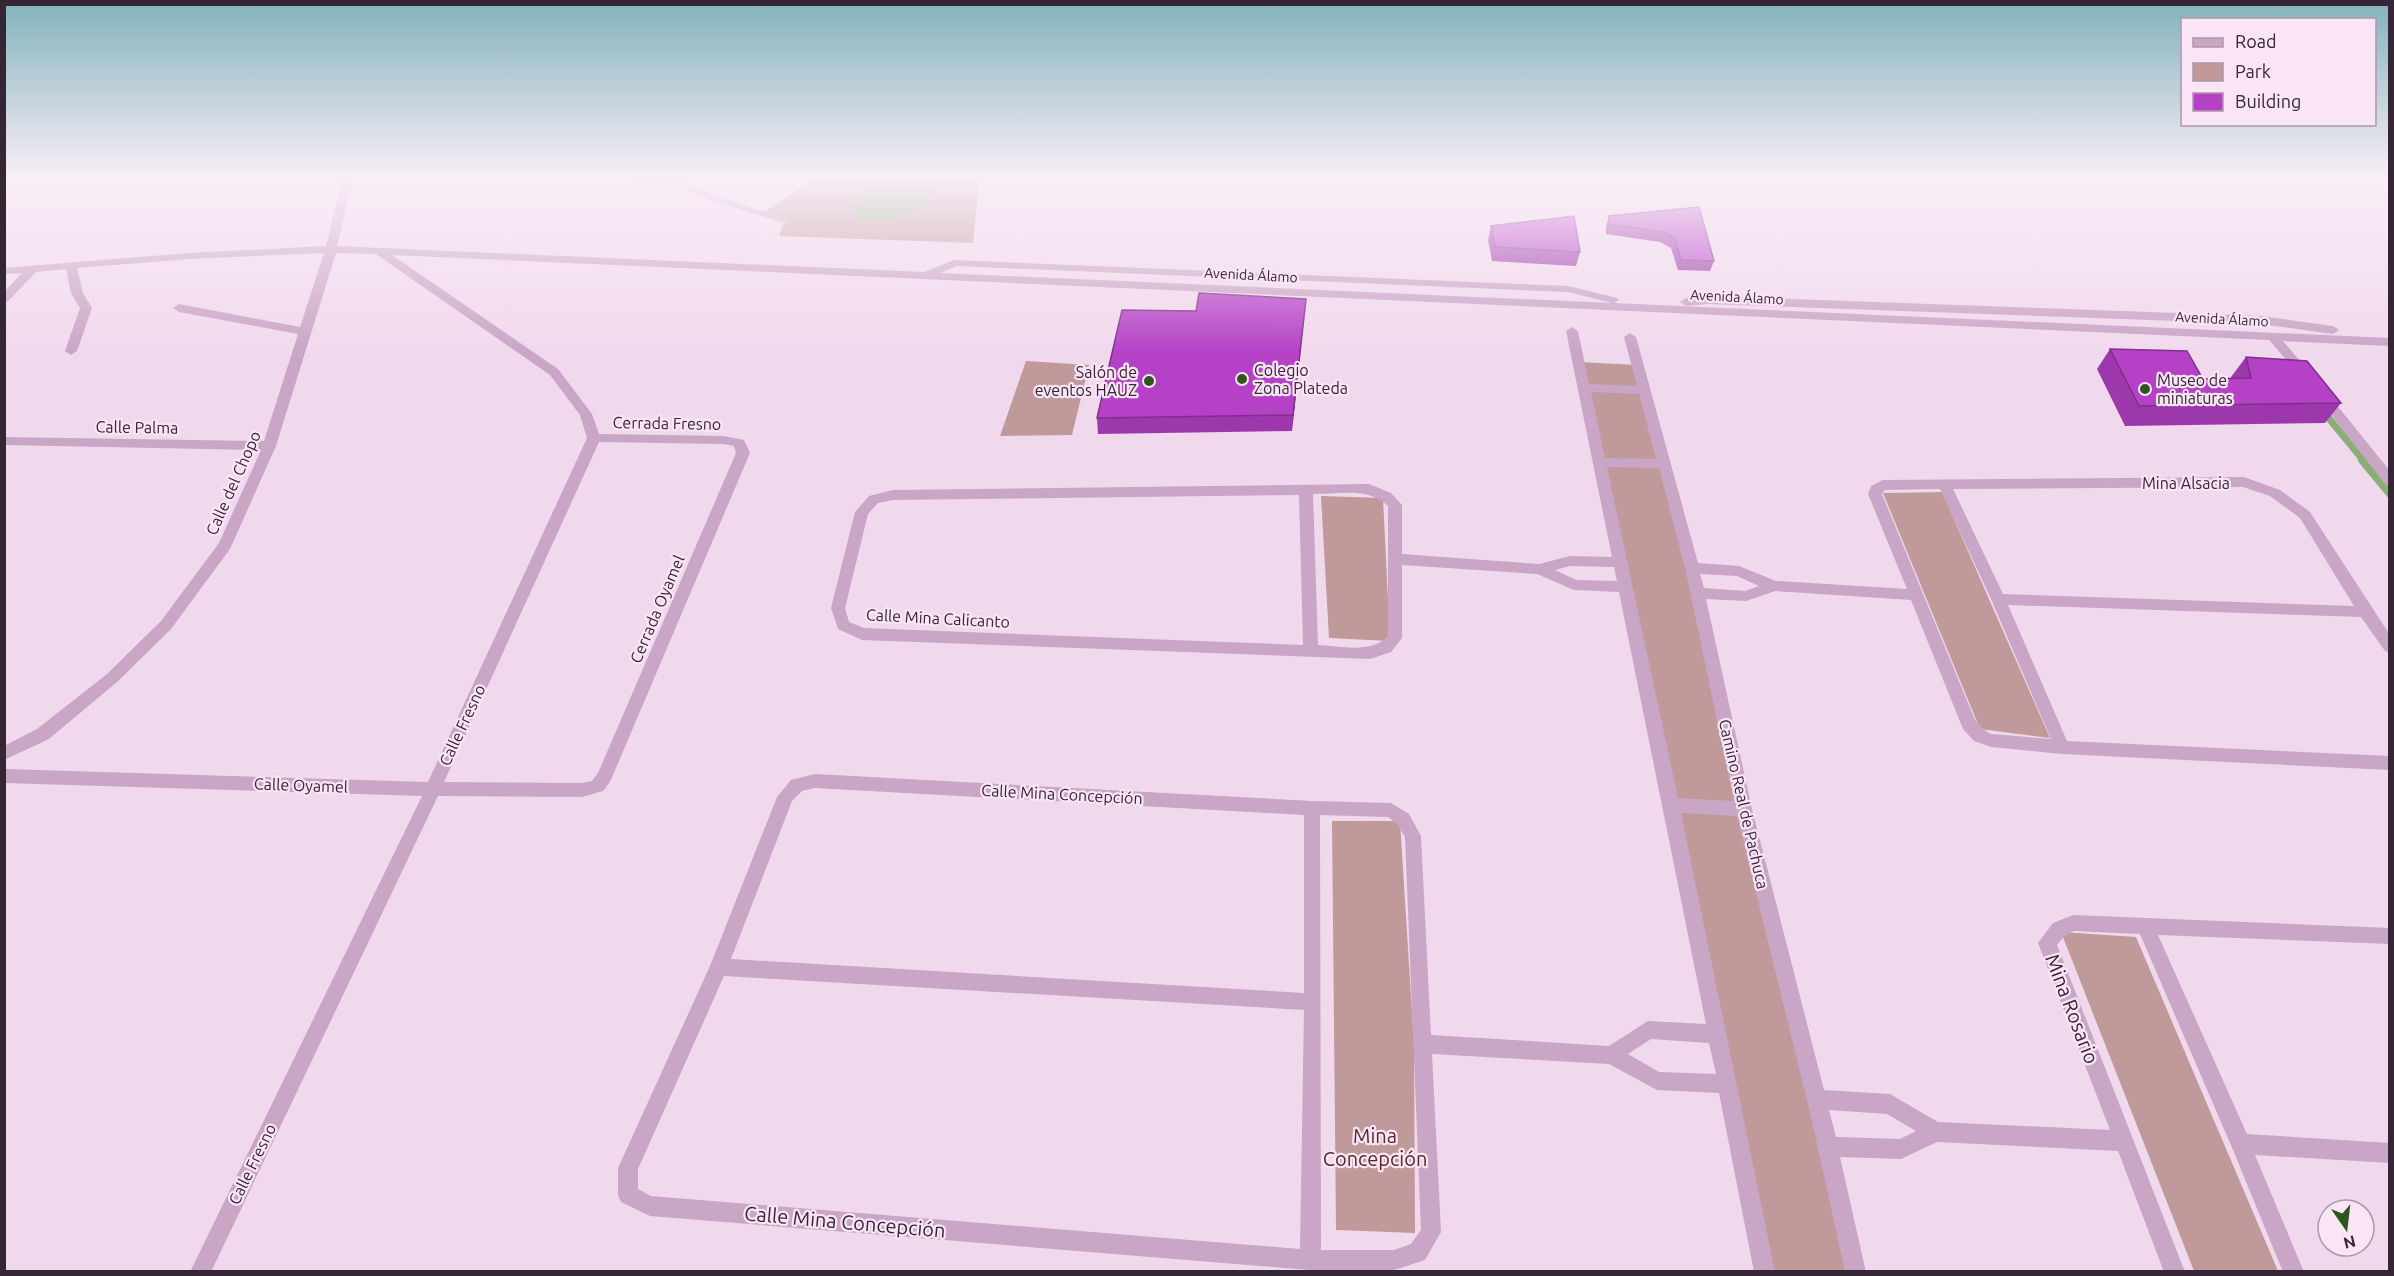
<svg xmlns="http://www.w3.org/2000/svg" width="2394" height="1276" viewBox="0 0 2394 1276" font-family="Ubuntu,sans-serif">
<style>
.green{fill:#c0999a}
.water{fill:#8aae78}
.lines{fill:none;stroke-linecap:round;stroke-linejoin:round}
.stream-far1{stroke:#8aae78;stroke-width:7}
.stream{stroke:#8aae78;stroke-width:8}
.minor{fill:#c9a5c6;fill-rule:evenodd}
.wall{fill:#9c38ab}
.shaded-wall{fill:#7f2e8b}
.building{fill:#b541c7;stroke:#7f2e8b;stroke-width:1.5}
.poi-dot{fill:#2e561c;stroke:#f9e5f6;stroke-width:2}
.labels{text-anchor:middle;stroke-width:4.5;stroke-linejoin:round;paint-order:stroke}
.far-street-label{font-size:14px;fill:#342635;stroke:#f9e5f6}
.poi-label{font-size:16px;fill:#342635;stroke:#f9e5f6;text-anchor:start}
.street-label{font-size:16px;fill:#342635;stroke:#f9e5f6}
.near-street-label{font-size:20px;fill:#342635;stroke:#f9e5f6}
.near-park-label{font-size:20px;fill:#532a2a;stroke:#f9e5f6}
</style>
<rect width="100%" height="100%" fill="#f1d9ed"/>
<path class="green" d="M819 175H980L973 243 779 236 785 220 762 214Z
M1026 361 1089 365 1072 435 1000 436Z
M1578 362 1638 365 1856 1271H1765Z
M1942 492 2050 738 1980 729 1883 493Z
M1321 496 1383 498 1390 641 1329 638Z
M1332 821H1400L1414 1044 1415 1233 1336 1230Z
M2061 932 2136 937 2278 1271H2194Z"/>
<path class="water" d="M850 175C872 175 927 168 938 188 929 210 876 229 855 218L853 207C857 199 869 192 869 183 863 178 856 183 849 180Z"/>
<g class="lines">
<path class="stream-far1" d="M2322 410 2364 461"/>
<path class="stream" d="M2362 460 2390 494"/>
<path class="minor" d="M279 175H354L337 246 924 272 954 260 1568 286 1617 298 1619 300 1614 303 2390 338V346L2283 341 2312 375 2306 379 2302 378 2269 340 392 255 558 369 592 414 599 434 723 436 744 440 750 453 610 782 603 791 582 797 438 796 211 1272H190L422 796 4 783V769L428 782 587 438 580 415 550 375 376 254 336 253 276 446 230 549 171 629 117 682 49 739 4 760V746L37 729 107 674 161 621 219 543 261 450 4 445V437L264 441 298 334 179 312 173 308 179 304 300 327 324 253 189 259 77 268 83 293 92 308 77 351 71 355 65 351 80 308 71 293 66 269 36 272 8 301 4 302V292L22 273 4 274V268L189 253 326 246 342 182 284 178ZM956 266 1568 292 1612 303 941 273ZM599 442 723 444 734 446 736 453 598 773 592 781 582 783 444 782Z
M535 175H674L705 192 790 220 785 223 781 222 697 196 672 183 540 178Z
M1708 296 2261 316 2333 326 2339 330 2333 334 2261 324 1708 304 1686 306 1680 302 1686 298Z
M1572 327 1578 331 1589 384 1637 386 1624 337 1630 333 1636 337 1698 563 1739 566 1776 581 1907 589 1868 494 1871 486 1883 480 2244 477 2280 490 2310 512 2390 635V653L2385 651 2361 617 2008 605 2067 741 2390 756V770L2062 754 1991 747 1974 741 1963 729 1911 600 1775 591 1746 601 1706 599 1752 809 1824 1090 1890 1094 1938 1122 2110 1130 2038 943 2053 923 2073 915 2390 928V944L2158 935 2247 1134 2390 1143V1163L2255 1155 2304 1272H2283L2233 1150 2140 934 2074 931 2065 935 2057 945 2185 1272H2164L2118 1151 1937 1142 1901 1159 1840 1157 1866 1272H1845L1812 1121 1737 816 1681 813 1775 1272H1754L1719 1093 1657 1090 1609 1064 1432 1054 1441 1232 1425 1260 1394 1270H1310L650 1216 621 1202 618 1195V1168L710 966 777 797 791 780 815 774 1312 801 1391 803 1409 814 1421 836 1431 1035 1609 1046 1648 1021 1706 1024 1619 592 1574 590 1537 574 1402 565V638L1391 652 1370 659 862 640 838 629 831 608 855 512 869 496 893 490 1369 484 1391 493 1402 505V554L1539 564 1570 556 1612 557 1566 331ZM1591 392 1639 394 1656 459 1605 458ZM1607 467 1659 468 1685 568 1734 801 1678 798ZM2243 487 2270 496 2300 518 2354 606 2003 594 1953 489ZM1940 489 1991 599 2051 739 1991 734 1986 731 1975 720 1882 494 1885 490ZM1313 494C1338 494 1369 487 1388 506V636C1372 654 1340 646 1318 645ZM1299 495 1303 645 864 628 849 622 845 608 868 514 878 503 893 500ZM1570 566 1614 567 1617 581 1576 580 1555 570ZM1700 574 1737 576 1759 586 1745 591 1704 588ZM815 788 1304 815V993L731 959 792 801 802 791ZM1320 815 1388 817 1397 824 1405 837 1421 1230 1411 1244 1394 1250H1321ZM724 976 1304 1010 1300 1249 651 1196 638 1189V1169ZM1651 1039 1709 1043 1716 1074 1659 1072 1628 1054ZM1829 1110 1887 1114 1916 1131 1900 1139 1836 1137Z
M2323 392 2327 393 2390 471V486L2385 484 2319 399 2317 396Z"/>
</g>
<path class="wall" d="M1699 207 1714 261 1710 271 1678 270 1671 248 1660 242 1606 234V226L1609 216Z
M1491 226 1580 252 1576 266 1492 261 1488 240Z
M1306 299 1292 431 1098 434 1097 418 1196 311Z
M2110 349 2203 379 2231 378V377L2246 357 2341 403 2325 423 2125 426 2097 369Z"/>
<path class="shaded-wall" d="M1306 299 1304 315 1292 431 1293 415Z"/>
<path class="building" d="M1699 207 1714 261 1681 260 1675 238 1663 232 1609 224V216Z
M1574 216 1580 252 1495 247 1491 226Z
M1199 293 1306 299 1293 415 1097 418 1122 310 1196 311Z
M2110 349 2187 351 2203 379 2251 378 2246 357 2307 361 2341 403 2139 406Z"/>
<linearGradient id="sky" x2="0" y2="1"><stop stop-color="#82b2bb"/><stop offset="0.5" stop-color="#f9eef7"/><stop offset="1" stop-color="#f9eef7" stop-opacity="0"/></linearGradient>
<rect width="2394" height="353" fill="url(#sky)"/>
<g class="poi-dot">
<circle cx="1242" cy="379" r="6"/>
<circle cx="1149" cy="381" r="6"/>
<circle cx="2145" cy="389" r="6"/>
</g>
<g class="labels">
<g class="far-street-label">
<text transform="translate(1251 275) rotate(3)" y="5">Avenida Álamo</text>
<text transform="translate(1737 297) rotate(3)" y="5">Avenida Álamo</text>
<text transform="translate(2222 319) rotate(3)" y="5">Avenida Álamo</text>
</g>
<g class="poi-label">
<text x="1254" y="376">Colegio<tspan x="1254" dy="18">Zona Plateda</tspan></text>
<text x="1137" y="378" text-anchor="end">Salón de<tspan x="1137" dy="18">eventos HAUZ</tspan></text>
<text x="2157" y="386">Museo de<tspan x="2157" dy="18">miniaturas</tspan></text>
</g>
<g class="street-label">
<text transform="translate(667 423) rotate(1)" y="6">Cerrada Fresno</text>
<text transform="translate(137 427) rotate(1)" y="6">Calle Palma</text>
<text transform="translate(233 483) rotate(-66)" y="6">Calle del Chopo</text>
<text x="2186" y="489">Mina Alsacia</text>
<text transform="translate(657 609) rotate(-67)" y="6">Cerrada Oyamel</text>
<text transform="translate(938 618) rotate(3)" y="6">Calle Mina Calicanto</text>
<text transform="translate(462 725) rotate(-65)" y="6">Calle Fresno</text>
<text transform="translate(301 785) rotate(2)" y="6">Calle Oyamel</text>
<text transform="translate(1062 794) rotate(3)" y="6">Calle Mina Concepción</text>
<text transform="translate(1744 804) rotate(77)" y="6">Camino Real de Pachuca</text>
<text transform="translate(252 1164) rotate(-64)" y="6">Calle Fresno</text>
</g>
<g class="near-street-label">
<text transform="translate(2072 1009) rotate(69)" y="7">Mina Rosario</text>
<text transform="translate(845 1222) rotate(5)" y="7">Calle Mina Concepción</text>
</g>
<g class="near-park-label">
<text x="1375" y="1143">Mina<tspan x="1375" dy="23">Concepción</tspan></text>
</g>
</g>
<rect width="2394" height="1276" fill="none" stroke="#342635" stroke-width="12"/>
<rect x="2181" y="18" width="195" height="108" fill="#f9e5f6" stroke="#aa99a9" stroke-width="1.5"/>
<rect x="2193" y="38" width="30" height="9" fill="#c9a5c6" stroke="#aa99a9" stroke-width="1.5"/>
<text x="2235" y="48" font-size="18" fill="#342635">Road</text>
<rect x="2193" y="63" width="30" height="18" fill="#c0999a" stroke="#aa99a9" stroke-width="1.5"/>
<text x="2235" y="78" font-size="18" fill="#342635">Park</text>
<rect x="2193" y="93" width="30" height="18" fill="#b541c7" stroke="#aa99a9" stroke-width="1.5"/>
<text x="2235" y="108" font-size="18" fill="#342635">Building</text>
<g transform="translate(2346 1228) rotate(166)"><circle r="28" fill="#f9e5f6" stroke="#aa99a9" stroke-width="1.5"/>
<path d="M0-4.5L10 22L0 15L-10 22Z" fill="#2e561c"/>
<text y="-9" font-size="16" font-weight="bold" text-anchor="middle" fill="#342635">N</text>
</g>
</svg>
